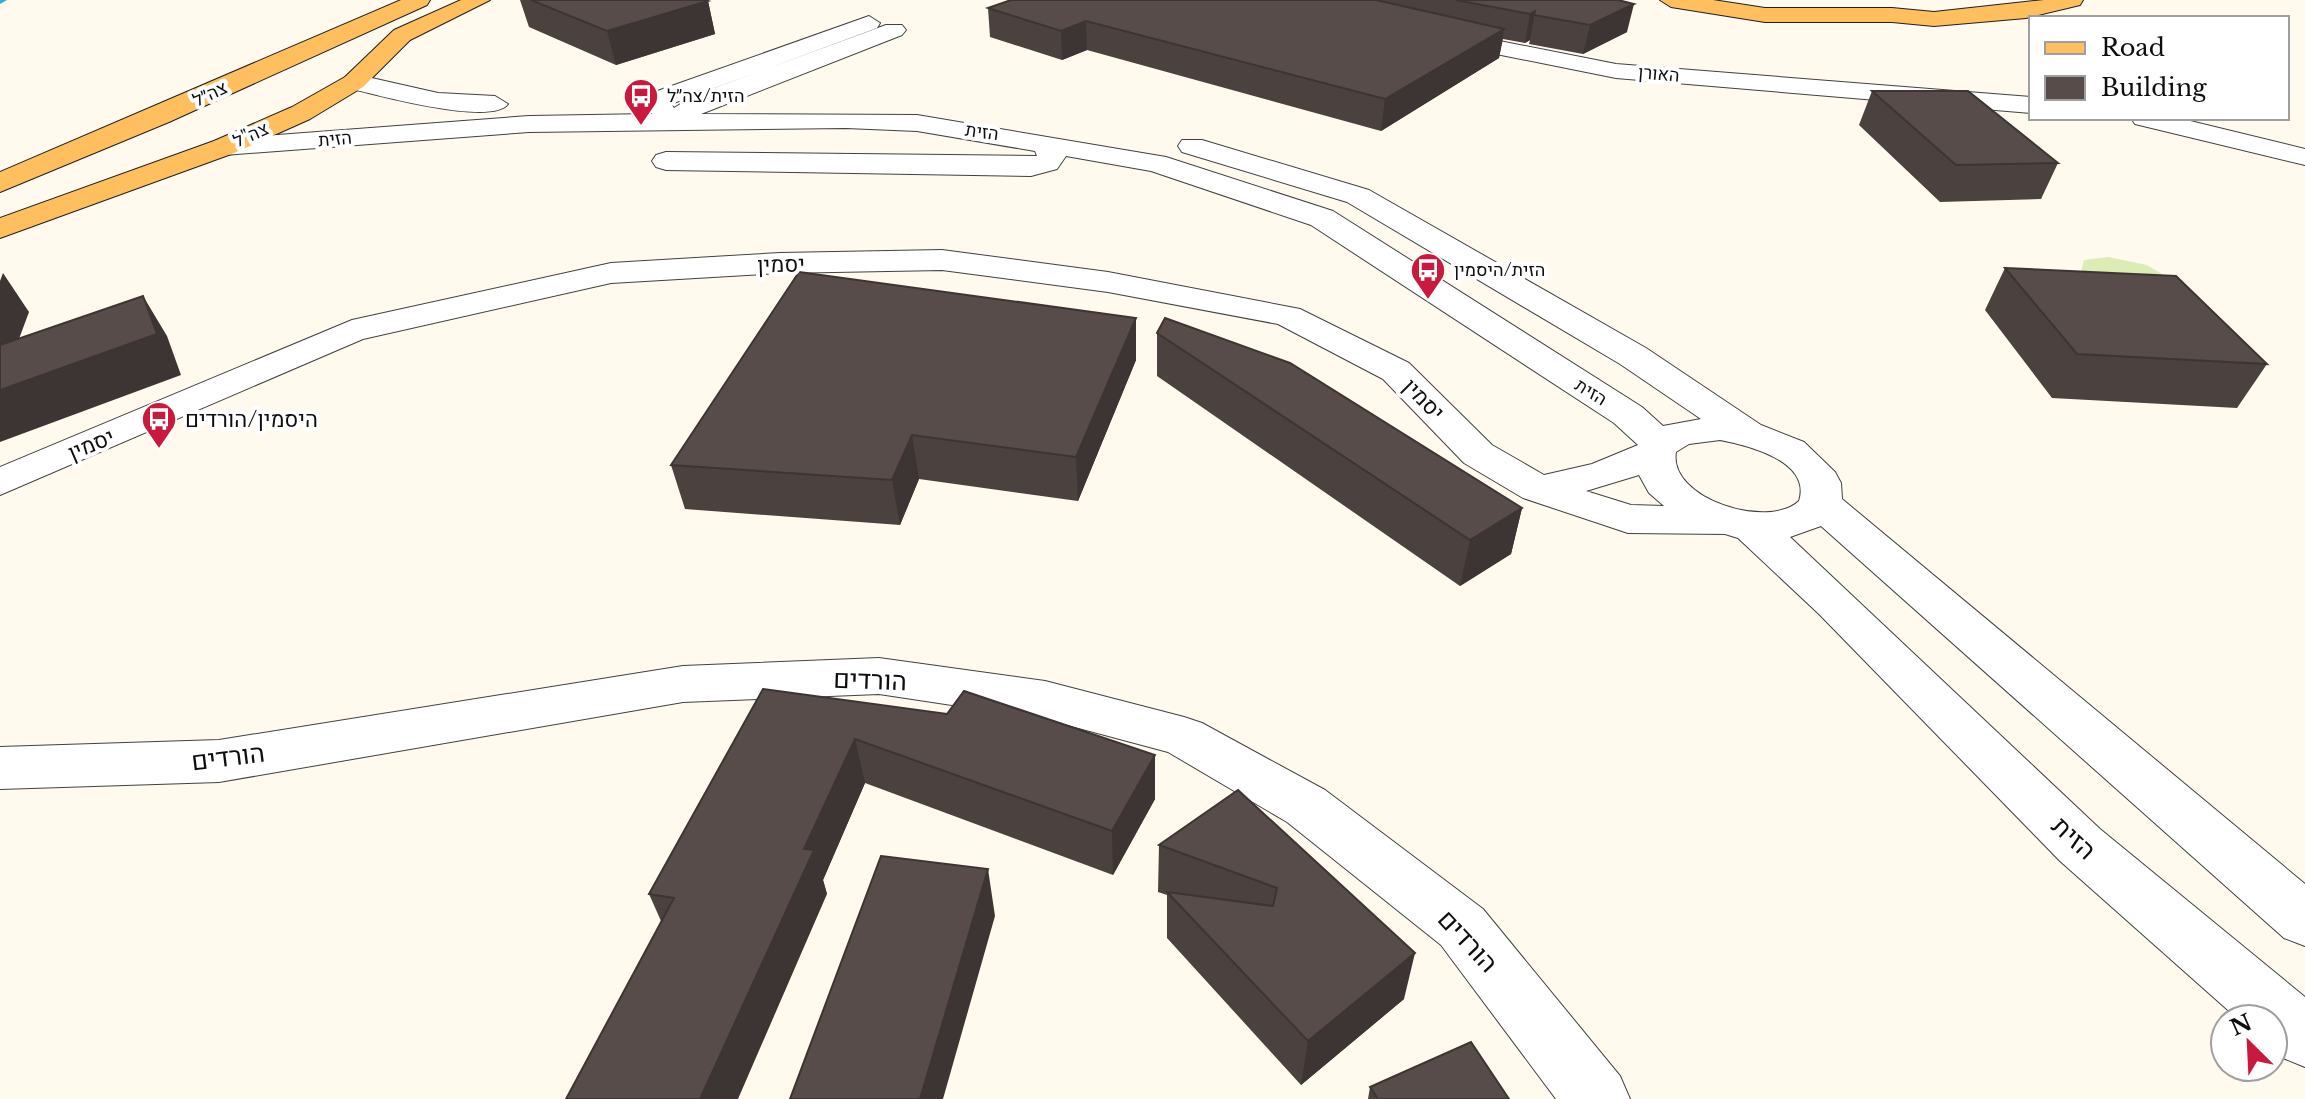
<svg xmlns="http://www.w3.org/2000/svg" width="2305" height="1099" viewBox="0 0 2305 1099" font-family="'Libre Baskerville',Heebo,serif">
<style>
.green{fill:#dbedb4}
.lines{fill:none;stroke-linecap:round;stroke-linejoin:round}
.stream{fill:#2fafd8;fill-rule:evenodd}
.minor-casing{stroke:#414141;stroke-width:2}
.major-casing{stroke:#1f1f1f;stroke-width:2}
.minor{fill:#fff;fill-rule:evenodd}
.major{fill:#ffbf5e;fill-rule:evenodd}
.wall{fill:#4b413f}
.shaded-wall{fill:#3d3533}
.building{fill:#574c49;stroke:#3d3533;stroke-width:2}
.labels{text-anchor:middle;stroke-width:8;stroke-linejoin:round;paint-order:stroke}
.far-street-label{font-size:18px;fill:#0e0e0e;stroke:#fff}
.far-poi-label{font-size:18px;fill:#0e0e0e;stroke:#fff;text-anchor:start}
.street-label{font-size:22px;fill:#0e0e0e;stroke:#fff}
.poi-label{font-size:22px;fill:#0e0e0e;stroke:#fff;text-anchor:start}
.near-street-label{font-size:26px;fill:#0e0e0e;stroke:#fff}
</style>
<rect width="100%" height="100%" fill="#fff9ee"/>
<path class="green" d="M2108 257 2147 265 2167 277 2081 272 2084 260Z"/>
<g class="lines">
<path class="stream" d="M0 0H7L0 4Z"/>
<g class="minor-casing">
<path id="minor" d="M869 16 880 23 877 28 671 104 674 108 695 95 886 25H902L906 30 902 35 701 114 917 115 1166 157 1333 211 1642 407 1663 426 1701 419 1620 364 1347 202 1182 152 1178 146 1182 140H1202L1369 190 1646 348 1761 425 1804 442 1835 472 1841 483 1842 499 2305 884V946L2284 938 1821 526 1790 537 2100 829 2305 997V1067L2283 1058 2273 1050V1019H2238L2060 861 1819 614 1738 538 1725 534 1628 533 1523 498 1464 463 1383 379 1278 324 1108 292 942 270 780 273 611 283 363 339 0 495V467L352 320 611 263 780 253 942 250 1108 272 1300 309 1409 363 1492 445 1544 475 1592 464 1638 445 1614 423 1311 225 1151 171 1066 156 1057 169 1031 176 666 170 656 167 652 161 656 155 666 152 1037 156 1035 151 917 131 846 128 529 132 224 155 214 153 210 147 214 141 224 139 529 116 652 114 642 101 646 95ZM1720 440C1747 445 1812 461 1799 501 1768 530 1668 499 1676 452L1689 444ZM1639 475 1649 493 1664 506 1631 505 1586 491Z
M1444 30 1616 64 2031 97V113L1616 78 1436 42 1432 37Z
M354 74 438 93 495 96 508 104C492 127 372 94 345 87L341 82 345 77Z
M2131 118H2178L2305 149V165L2135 124Z
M879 658 1045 681 1184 717 1202 723 1325 790 1483 909 1620 1076 1630 1099H1556L1441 945 1287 822 1168 752 1045 719 879 694 683 702 219 782 0 789V747L219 740 683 666Z"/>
</g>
<g class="major-casing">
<path id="major" d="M401 0H430L427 5 169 122 0 192V172Z
M461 0H490L410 40 363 87 310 119 234 153 0 238V218L214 141 292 107 345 77 394 30Z
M1660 0H1713L1765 8H1892L1934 12 2044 0H2083L2080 5 2026 18 1934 26 1892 22H1765L1671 7Z"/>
</g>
<use href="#minor" class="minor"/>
<use href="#major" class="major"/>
</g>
<path class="wall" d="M520 0H705L708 1 715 34 616 65 529 27Z
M1011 0H1618L1627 32 1583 54 1529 44 1530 40 1525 43 1503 39 1499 58 1381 131 1087 50 1062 60 990 37 988 8Z
M1872 91 2058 163 2041 199 1940 202 1859 125Z
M2005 268 2267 364 2237 408 2052 398 1985 310Z
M1136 318V360L1078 501 919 479 900 525 685 509 671 465Z
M1157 333 1522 508 1511 554 1460 586 1157 376Z
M763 689 947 714 1155 755V799L1113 875 865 783 823 880 827 894 661 921 649 894Z
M1238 790 1404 999 1301 1085 1167 938V895L1158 892 1159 845Z
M1370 1087 1509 1099H1368Z"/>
<path class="shaded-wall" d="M708 1 715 34 616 65 607 31Z
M1634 4 1627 32 1583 54 1590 25Z
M1535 11 1530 40 1525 43 1530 14Z
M1086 21 1087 50 1062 60 1061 31Z
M1504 29 1499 58 1381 131 1385 99Z
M3 273 29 312 0 390 143 296 167 336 181 375 0 442V281Z
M1136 318V360L1078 501 1076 457Z
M912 435 919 479 900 525 892 480Z
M1522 508 1511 554 1460 586 1470 540Z
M855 739 865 783 823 880 827 894 738 1099H700L804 849Z
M1155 755V799L1113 875 1112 831Z
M988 869 995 916 943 1099H920Z
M1415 953 1404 999 1301 1085 1308 1041Z"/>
<path class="building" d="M531 0H705L708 1 607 31Z
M1011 0H1376L1504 29 1385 99 1086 21 1061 31 988 8Z
M1456 0H1618L1634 4 1590 25 1534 15 1535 11 1530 14Z
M1872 91H1968L2058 163 1956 165Z
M2005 268 2176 276 2267 364 2077 354Z
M799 272 1136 318 1076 457 912 435 892 480 671 465Z
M143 296 157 334 0 390V345Z
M1165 318 1290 363 1522 508 1470 540 1157 333Z
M763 689 947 714 964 691 1155 755 1112 831 855 739 804 849 814 850 700 1099H566L674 898 649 894Z
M1238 790 1415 953 1308 1041 1167 892 1273 906 1277 888 1159 845Z
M881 856 988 869 920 1099H790Z
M1471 1042 1509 1099H1378L1370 1087Z"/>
<defs>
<g id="bus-pin" transform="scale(1.8)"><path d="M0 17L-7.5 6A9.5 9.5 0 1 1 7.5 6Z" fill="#c91a3e" stroke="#fff"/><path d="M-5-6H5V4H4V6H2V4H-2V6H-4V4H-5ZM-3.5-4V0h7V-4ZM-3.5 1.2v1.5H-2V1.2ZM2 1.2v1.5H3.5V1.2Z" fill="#fff"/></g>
</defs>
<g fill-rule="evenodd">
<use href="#bus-pin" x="641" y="96"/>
<use href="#bus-pin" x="1428" y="270"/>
<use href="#bus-pin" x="159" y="419"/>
</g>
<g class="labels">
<g class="far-street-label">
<text transform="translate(1659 74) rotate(5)" y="6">האורן</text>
<text transform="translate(210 94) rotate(-25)" y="6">צה״ל</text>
<text transform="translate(982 132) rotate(8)" y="6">הזית</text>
<text transform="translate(251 135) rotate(-24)" y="6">צה"ל</text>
<text transform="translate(335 139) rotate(-5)" y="6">הזית</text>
<text transform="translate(1591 392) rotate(32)" y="6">הזית</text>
</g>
<g class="far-poi-label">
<text x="667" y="102">הזית/צה״ל</text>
<text x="1454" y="276">הזית/היסמין</text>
</g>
<g class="street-label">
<text transform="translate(781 264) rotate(-2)" y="8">יסמין</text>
<text transform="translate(1424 399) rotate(45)" y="8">יסמין</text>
<text transform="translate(91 444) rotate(-23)" y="8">יסמין</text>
</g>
<g class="poi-label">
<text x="185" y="427">היסמין/הורדים</text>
</g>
<g class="near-street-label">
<text transform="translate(870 680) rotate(2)" y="9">הורדים</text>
<text transform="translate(228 757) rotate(-7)" y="9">הורדים</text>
<text transform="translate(2074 838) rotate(43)" y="9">הזית</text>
<text transform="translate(1468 941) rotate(47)" y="9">הורדים</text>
</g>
</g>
<rect x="2029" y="16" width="260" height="104" fill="#ffffff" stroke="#9f9f9f" stroke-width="2"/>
<rect x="2045" y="42" width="40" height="12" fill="#ffbf5e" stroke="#9f9f9f" stroke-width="2"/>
<text x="2101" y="56" font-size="24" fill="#0e0e0e">Road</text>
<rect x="2045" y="76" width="40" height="24" fill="#574c49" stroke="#9f9f9f" stroke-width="2"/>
<text x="2101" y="96" font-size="24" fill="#0e0e0e">Building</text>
<g transform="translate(2249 1043) rotate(336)"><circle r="38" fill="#ffffff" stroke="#9f9f9f" stroke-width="2"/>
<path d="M0-6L14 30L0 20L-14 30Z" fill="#c91a3e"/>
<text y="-12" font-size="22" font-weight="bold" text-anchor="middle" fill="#0e0e0e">N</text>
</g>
</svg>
